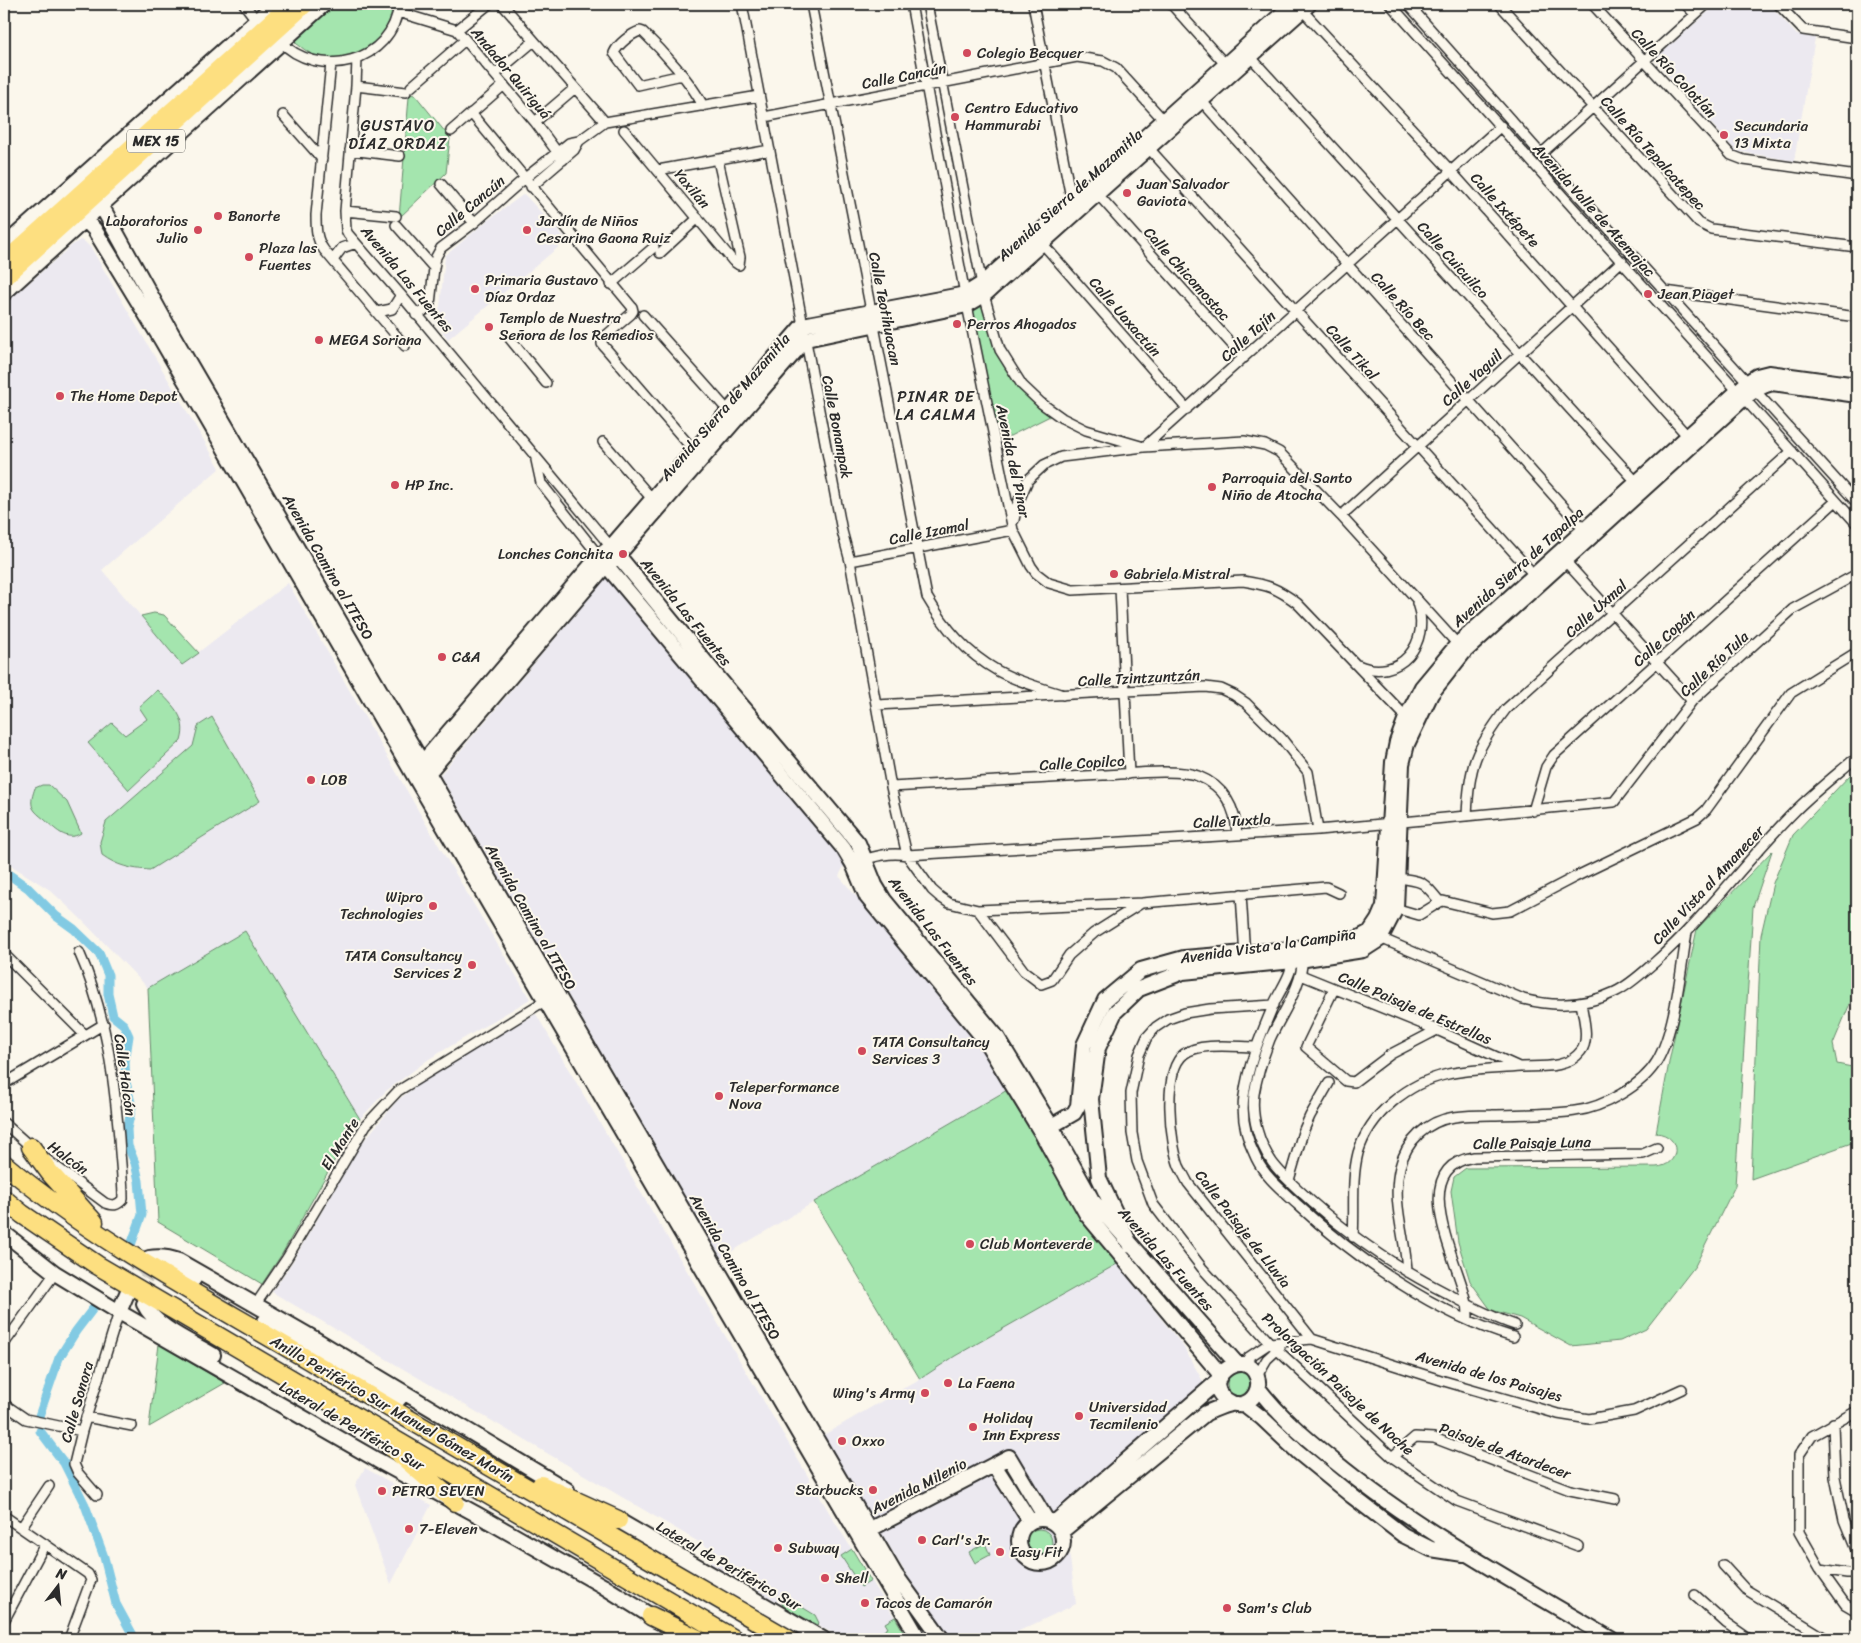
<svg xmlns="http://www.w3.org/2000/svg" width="1861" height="1643" viewBox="0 0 1861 1643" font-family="Sriracha,sans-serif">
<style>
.built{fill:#ece9f0}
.green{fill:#a4e5ae;stroke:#68886c}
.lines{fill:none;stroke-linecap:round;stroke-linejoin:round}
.canal{stroke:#82cae3;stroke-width:9}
.secondary-tunnel{stroke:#d1cec5;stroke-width:14;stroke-dasharray:14 7;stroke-linecap:butt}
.street-casing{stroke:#2b2b2b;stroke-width:12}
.secondary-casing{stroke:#2b2b2b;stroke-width:18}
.primary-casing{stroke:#2b2b2b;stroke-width:19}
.highway-casing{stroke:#2b2b2b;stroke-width:21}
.street{stroke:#fbf7ec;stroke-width:9}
.secondary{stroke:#fbf7ec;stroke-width:14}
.primary{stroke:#fddf80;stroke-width:15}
.highway{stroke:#fddf80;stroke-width:18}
.poi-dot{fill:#d1495b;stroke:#fbf7ec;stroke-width:2}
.labels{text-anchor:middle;stroke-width:4;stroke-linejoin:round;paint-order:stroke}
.shield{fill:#fbf7ec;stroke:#696865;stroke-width:1}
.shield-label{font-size:14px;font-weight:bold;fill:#2b2b2b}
.poi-label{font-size:15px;fill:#2b2b2b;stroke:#fbf7ec;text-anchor:start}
.street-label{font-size:15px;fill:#2b2b2b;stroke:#fbf7ec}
.neighbourhood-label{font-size:16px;letter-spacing:1px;fill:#2b2b2b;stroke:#fbf7ec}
</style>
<rect width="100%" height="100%" fill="#fbf7ec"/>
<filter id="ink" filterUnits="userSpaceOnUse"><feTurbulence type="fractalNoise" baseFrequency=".02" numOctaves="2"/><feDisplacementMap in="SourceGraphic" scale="10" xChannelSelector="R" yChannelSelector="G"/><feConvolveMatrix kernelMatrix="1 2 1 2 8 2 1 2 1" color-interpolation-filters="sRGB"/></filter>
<g filter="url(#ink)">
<path class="built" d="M1717 4H1769L1797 35 1815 38 1794 161 1736 151 1654 60Z
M524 194 567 240 448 339 430 315 440 307 445 256 488 220Z
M80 240 85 242 91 248 220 468 102 570 182 665 288 583 426 824 530 999 429 1059 386 1091 360 1119 245 931 148 988 79 917 50 890 4 861V305L71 246Z
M608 576 846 862 839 876 984 1048 1009 1089 814 1202 721 1258 440 775Z
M536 1014 833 1519 908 1639H843L709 1563 726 1558 272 1292 293 1261 362 1143 397 1101 437 1070Z
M1117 1264 1183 1346 1204 1383 1056 1516 1048 1515 1069 1551 1076 1604 1002 1639H946L822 1436 923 1377 955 1356Z
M365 1468 431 1505 391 1584 355 1485Z"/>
<path class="green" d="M333 4H392C393 40 350 68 316 56 308 53 300 46 293 41Z
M412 94 416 96 450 138 446 173 399 218 409 97Z
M982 299C985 318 990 339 1000 355 1014 375 1036 396 1052 415L1000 441 971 306Z
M154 613 164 615 199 653 182 665 141 616Z
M158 690C173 706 188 718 181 741L129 790 88 743 112 723 125 735 147 719 139 707Z
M212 717 260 801 150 870C131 869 117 866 102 855L100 842 106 822 193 746 198 726Z
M1857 772V987L1833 1044 1837 1064 1857 1068V1141L1751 1179 1761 935 1773 883 1793 835 1851 774Z
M42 785H49L67 802 81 833C67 843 54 828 44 819 40 816 35 812 33 808 30 802 33 794 35 788Z
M1772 851 1753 907 1735 1186 1695 1266 1646 1329 1620 1341 1571 1346 1520 1318 1491 1310 1470 1281 1458 1242 1451 1191 1454 1177 1466 1168 1656 1167C1681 1166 1682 1135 1656 1133L1670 1057 1697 929Z
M245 931 360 1119 347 1138 282 1254 262 1284 158 1222 148 988Z
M1009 1089 1087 1224 1117 1264 955 1356 920 1379 814 1202Z
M159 1344 225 1383 149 1427Z
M1227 1384a12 12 0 1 1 24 0a12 12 0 1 1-24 0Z
M1026 1542a13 13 0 1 1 26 0a13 13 0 1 1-26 0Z
M985 1543 990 1555 975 1563 969 1552Z
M852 1549 871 1581 861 1587 841 1556Z
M782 1595 815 1615 819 1623 817 1625 784 1607 781 1602Z
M895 1617 908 1639H871L888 1628 885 1623Z"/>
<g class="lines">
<path class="canal" d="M4 871 28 888 56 916 74 929 99 953 108 975V994L113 1016 124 1025 129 1036 125 1062 126 1082 132 1107 127 1129 128 1146 135 1163 139 1181 142 1215 131 1245
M39 1416 59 1358 76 1331 95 1306
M40 1431 64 1463 85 1505 104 1557 116 1604 135 1639"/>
<path class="secondary-tunnel" d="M128 1291 136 1271 149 1258
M142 1299C139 1284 147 1270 164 1268"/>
<g class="street-casing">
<path id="street" d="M244 4 257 21
M502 4 605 122
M742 4 842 531 850 561 891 787 907 855 932 890 940 897 949 903 978 910 1142 903 1326 887 1339 893
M811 4 927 597C945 628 966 653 998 671 1018 682 1042 688 1063 695
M911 4 967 305 1013 530 1031 566 1036 573 1049 583 1073 590 1243 581C1268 585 1277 588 1297 603L1409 720
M927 4 984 295 1000 350 1022 385 1041 403 1062 418 1086 430 1144 447 1244 441 1265 445 1279 452 1341 516 1461 648
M1033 4 1072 203
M1171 4 1226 65
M1390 4 1857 524
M1408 4 1541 154 1857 503
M1499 4 1699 223 1711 229 1857 247
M1592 4 1731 155 1744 160 1857 176
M1685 4 1695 14
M1778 4 1803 30 1857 38
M1298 8 1302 10 1451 171 1691 440
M398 12 457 30 535 122 563 160
M457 30 489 4
M279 40C318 82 393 63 399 4
M1247 53 1640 486
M357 59 356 86 345 211 346 230 348 234 401 295 611 547
M331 63 316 215C316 228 316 239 324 250L405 346
M495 74 534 41
M682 75 638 85 614 53C618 44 631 34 640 31L643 32C662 50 692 83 703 106
M356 86 406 92
M411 87 465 40
M1198 97 1587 533
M471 113 632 307 633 311 631 314 602 339V344L696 453
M283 115 322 159
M764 117 1077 57 1103 61 1116 68 1167 124
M535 122 575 88
M624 130 733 261 739 265 740 257 718 160
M451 131 504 85
M1145 144 1537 578
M350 150 400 156
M1541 154 1707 4
M658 170 770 150
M441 184 474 223
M531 187 574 150 579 141
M1094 190 1244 358
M345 211 396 216
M396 225 434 268
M1042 243 1187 409
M660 253 698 218
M333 260 342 248 356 243
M611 284 654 247
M1665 291 1857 317
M377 312 392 309 401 295
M416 315 427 309 430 304 434 268 436 257 441 248 474 223 524 179 569 143 579 141 605 122 759 96
M643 315 723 405
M510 339 546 383
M603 442 653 500
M536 460 541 483 599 556
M1341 516 1622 261
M1014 520 1017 505 1028 480 1044 465 1061 457 1144 447 1501 126
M850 561 1013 530
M1565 561 1692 701
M1120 588 1129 774
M1358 665C1399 683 1432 643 1417 603
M877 705 1126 691 1205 687 1221 689 1234 695 1246 703 1282 739 1308 772 1318 830
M891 787C962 783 1033 779 1103 775 1126 774 1179 768 1198 776 1224 786 1236 808 1237 835
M1533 811 1546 767 1554 755 1836 501
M1467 816C1469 765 1475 750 1506 709L1792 451
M860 861C876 856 890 852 907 855L1318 830 1614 802 1692 701 1793 609 1857 574
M1397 878C1423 881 1423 881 1440 902
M1241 894 1245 956
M1391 907 1419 915 1440 902 1443 901 1492 913 1510 911 1575 877 1697 818 1706 810 1791 693 1857 652
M978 910 1024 971 1041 984 1052 980 1069 955 1094 933 1140 904
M1378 937 1523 999C1554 1007 1586 1006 1615 992 1630 985 1642 973 1655 962 1706 917 1746 860 1794 812 1812 794 1832 778 1851 762L1857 760
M4 954 85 1035
M1302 956C1305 982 1281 1015 1270 1039 1263 1057 1257 1075 1254 1094 1251 1117 1259 1143 1272 1162 1283 1177 1299 1190 1312 1202 1354 1239 1400 1270 1450 1295 1472 1307 1491 1317 1515 1325
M1292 957C1294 973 1279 991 1273 1006 1261 1035 1248 1064 1244 1096 1241 1117 1246 1138 1256 1158 1265 1177 1283 1191 1298 1205 1355 1258 1438 1315 1513 1337
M1301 975 1437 1030 1519 1067
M1334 989 1306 1047 1346 1081 1354 1082 1391 1054 1437 1030
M1274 1005 1210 1009 1185 1013 1168 1019 1156 1027 1147 1037 1139 1055 1131 1093 1132 1133 1137 1161 1153 1204 1202 1268 1270 1343 1392 1457 1457 1501 1578 1546
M1256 1047C1237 1047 1199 1042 1184 1054 1162 1071 1170 1142 1179 1166 1182 1172 1185 1177 1188 1183L1312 1339
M4 1084 104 1024
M4 1123 32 1148
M46 1159 105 1203C113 1206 117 1206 123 1199 123 1179 120 1158 119 1138 114 1075 105 1010 79 952
M1289 1180 1303 1132 1310 1116 1329 1083
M1353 1237C1355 1209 1351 1181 1358 1153 1370 1113 1408 1083 1448 1074 1470 1069 1498 1069 1520 1067 1540 1066 1567 1070 1581 1051 1590 1040 1583 1016 1581 1003
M1407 1272C1406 1237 1391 1203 1400 1167 1406 1141 1427 1121 1454 1117 1467 1115 1480 1115 1492 1115 1520 1114 1548 1115 1575 1111 1603 1108 1643 1085 1657 1061 1675 1031 1681 968 1687 932
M260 1298 287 1258 366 1125 398 1091 538 1005 550 999
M1468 1320C1468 1315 1468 1309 1467 1304 1460 1265 1404 1168 1474 1157L1643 1154 1657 1148
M4 1344 55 1273
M1244 1365 1249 1357 1270 1343 1312 1339 1444 1381 1558 1414 1589 1419 1634 1411 1682 1389
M1257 1376 1267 1359 1280 1347
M4 1404 26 1419 82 1431
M1857 1411 1812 1436 1799 1455V1532L1820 1569 1845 1604 1857 1611
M86 1417 132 1426
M1833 1423 1835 1477 1844 1520 1857 1552
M1392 1457 1415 1437 1434 1438 1570 1490 1615 1499
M97 1495 78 1473 74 1464 82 1431 119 1312
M4 1516 88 1574 91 1580 69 1639
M21 1528 49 1486
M1723 1565 1745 1589 1827 1639
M1820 1569 1847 1573H1857
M1695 1595 1726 1623 1749 1639
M4 1621 45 1544"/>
</g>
<g class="secondary-casing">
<path id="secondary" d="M101 205 171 332 895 1574 942 1639
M85 220 94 229 161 339 419 784 916 1634V1639
M4 246 275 4
M4 293 324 4
M612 548 720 680 858 843 875 885 884 900 997 1037 1051 1126 1092 1200 1237 1364
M601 559 844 849 853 864 867 897 985 1040 1041 1132 1087 1215 1220 1374
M417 769 599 556 611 547 803 325 966 294 982 284 1293 4
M423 779 606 565 618 555 806 339 967 305 984 295 1309 4
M1041 1132 1074 1113 1078 1106 1084 1045 1105 1000 1141 970 1184 958 1292 949 1357 939 1370 932 1378 920 1384 906 1393 762 1397 742 1406 718 1422 687 1457 645 1748 382 1757 376 1769 373 1857 385
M4 1233 55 1273 119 1312 377 1460 478 1515 603 1586 659 1621
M1131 1246 1099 1178 1091 1099 1098 1048 1115 1012 1139 989 1183 972 1293 961 1363 950 1380 939 1396 908 1402 764 1407 744 1431 694 1464 652 1744 398C1753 391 1761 386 1772 383L1857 395
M149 1258C160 1256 168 1257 179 1261L315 1339 567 1490
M169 1269 194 1279
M144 1304C155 1327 191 1342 213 1355
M119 1312 128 1291
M265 1321 399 1399
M1258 1388C1279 1416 1307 1439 1334 1461 1419 1531 1517 1583 1611 1639
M1244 1404 1262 1418 1298 1452 1352 1496 1403 1535 1431 1549 1463 1554
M994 1465 1030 1521
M609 1515 823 1639
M1019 1541a22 22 0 1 1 44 0a22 22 0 1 1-44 0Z
M1054 1523 1218 1381
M1061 1532 1206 1413C1214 1410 1223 1405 1231 1404 1235 1403 1238 1405 1242 1404 1254 1401 1261 1388 1257 1377 1245 1343 1192 1384 1232 1403
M861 1534 1009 1457 1046 1519"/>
</g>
<g class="primary-casing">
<path id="primary" d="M4 261 289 4
M4 279 307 4"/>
</g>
<g class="highway-casing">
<path id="highway" d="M31 1147 50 1173 94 1222
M4 1164C93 1239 202 1297 302 1356 463 1452 626 1545 788 1639
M4 1199 22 1214 97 1265 734 1639
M388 1444 455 1502
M541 1485 618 1520
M651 1616 698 1639"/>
</g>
<use href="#street" class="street"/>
<use href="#secondary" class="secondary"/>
<use href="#primary" class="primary"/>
<use href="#highway" class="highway"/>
</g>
</g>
<g class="poi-dot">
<circle cx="967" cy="53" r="5"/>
<circle cx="955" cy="117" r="5"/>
<circle cx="1724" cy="135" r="5"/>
<circle cx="1127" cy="193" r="5"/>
<circle cx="218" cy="216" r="5"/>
<circle cx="198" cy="230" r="5"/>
<circle cx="527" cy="230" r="5"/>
<circle cx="249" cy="257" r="5"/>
<circle cx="475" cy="289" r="5"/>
<circle cx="1648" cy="294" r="5"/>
<circle cx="957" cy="324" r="5"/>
<circle cx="489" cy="327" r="5"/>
<circle cx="319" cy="340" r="5"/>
<circle cx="60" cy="396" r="5"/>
<circle cx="395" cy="485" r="5"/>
<circle cx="1212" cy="487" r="5"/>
<circle cx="623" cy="554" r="5"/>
<circle cx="1114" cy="574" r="5"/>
<circle cx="442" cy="657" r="5"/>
<circle cx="311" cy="780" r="5"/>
<circle cx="433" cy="906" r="5"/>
<circle cx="472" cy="965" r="5"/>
<circle cx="862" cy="1051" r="5"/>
<circle cx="719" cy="1096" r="5"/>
<circle cx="970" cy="1244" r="5"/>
<circle cx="948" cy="1383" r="5"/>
<circle cx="925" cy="1393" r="5"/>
<circle cx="1079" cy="1416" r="5"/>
<circle cx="973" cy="1427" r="5"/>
<circle cx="842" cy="1441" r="5"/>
<circle cx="873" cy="1490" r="5"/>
<circle cx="382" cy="1491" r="5"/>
<circle cx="409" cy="1529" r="5"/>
<circle cx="922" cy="1540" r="5"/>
<circle cx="778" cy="1548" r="5"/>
<circle cx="1000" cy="1552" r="5"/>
<circle cx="825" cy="1578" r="5"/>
<circle cx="865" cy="1603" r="5"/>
<circle cx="1227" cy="1608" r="5"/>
</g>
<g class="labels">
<rect class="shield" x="127" y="129.5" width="58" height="23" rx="4"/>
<g class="shield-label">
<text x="156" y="146">MEX 15</text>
</g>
<g class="poi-label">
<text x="977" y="58">Colegio Becquer</text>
<text x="965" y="113">Centro Educativo<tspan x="965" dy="17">Hammurabi</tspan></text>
<text x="1734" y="131">Secundaria<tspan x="1734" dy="17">13 Mixta</tspan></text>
<text x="1137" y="189">Juan Salvador<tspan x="1137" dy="17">Gaviota</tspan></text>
<text x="228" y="221">Banorte</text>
<text x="188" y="226" text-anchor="end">Laboratorios<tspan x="188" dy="17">Julio</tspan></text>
<text x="537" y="226">Jardín de Niños<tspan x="537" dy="17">Cesarina Gaona Ruiz</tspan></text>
<text x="259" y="253">Plaza las<tspan x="259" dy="17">Fuentes</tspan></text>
<text x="485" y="285">Primaria Gustavo<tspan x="485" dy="17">Díaz Ordaz</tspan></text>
<text x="1658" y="299">Jean Piaget</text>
<text x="499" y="323">Templo de Nuestra<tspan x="499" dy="17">Señora de los Remedios</tspan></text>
<text x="967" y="329">Perros Ahogados</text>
<text x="329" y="345">MEGA Soriana</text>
<text x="70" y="401">The Home Depot</text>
<text x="1222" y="483">Parroquia del Santo<tspan x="1222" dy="17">Niño de Atocha</tspan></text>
<text x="405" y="490">HP Inc.</text>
<text x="613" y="559" text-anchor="end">Lonches Conchita</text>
<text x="1124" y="579">Gabriela Mistral</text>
<text x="452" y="662">C&amp;A</text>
<text x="321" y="785">LOB</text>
<text x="423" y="902" text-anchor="end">Wipro<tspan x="423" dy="17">Technologies</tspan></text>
<text x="462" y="961" text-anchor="end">TATA Consultancy<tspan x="462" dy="17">Services 2</tspan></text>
<text x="872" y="1047">TATA Consultancy<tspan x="872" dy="17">Services 3</tspan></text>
<text x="729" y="1092">Teleperformance<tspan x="729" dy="17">Nova</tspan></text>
<text x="980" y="1249">Club Monteverde</text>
<text x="958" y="1388">La Faena</text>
<text x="915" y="1398" text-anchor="end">Wing's Army</text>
<text x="1089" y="1412">Universidad<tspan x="1089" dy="17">Tecmilenio</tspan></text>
<text x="983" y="1423">Holiday<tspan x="983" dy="17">Inn Express</tspan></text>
<text x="852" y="1446">Oxxo</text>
<text x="863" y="1495" text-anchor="end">Starbucks</text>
<text x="392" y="1496">PETRO SEVEN</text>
<text x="419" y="1534">7-Eleven</text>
<text x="932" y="1545">Carl's Jr.</text>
<text x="788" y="1553">Subway</text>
<text x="1010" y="1557">Easy Fit</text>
<text x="835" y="1583">Shell</text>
<text x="875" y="1608">Tacos de Camarón</text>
<text x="1237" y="1613">Sam's Club</text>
</g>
<g class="street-label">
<text transform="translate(511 73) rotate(50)" y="5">Andador Quiriguá</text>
<text transform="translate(1674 73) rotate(47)" y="5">Calle Río Colotlán</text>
<text transform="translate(904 76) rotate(-11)" y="5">Calle Cancún</text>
<text transform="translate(1653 153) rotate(48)" y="5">Calle Río Tepalcatepec</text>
<text transform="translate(692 189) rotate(50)" y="5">Yaxilán</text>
<text transform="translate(1070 195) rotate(-42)" y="5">Avenida Sierra de Mazamitla</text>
<text transform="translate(470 206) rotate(-40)" y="5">Calle Cancún</text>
<text transform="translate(1505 210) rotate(48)" y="5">Calle Ixtépete</text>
<text transform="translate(1594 210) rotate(48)" y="5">Avenida Valle de Atemajac</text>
<text transform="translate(1453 260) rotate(48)" y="5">Calle Cuicuilco</text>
<text transform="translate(1187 274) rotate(48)" y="5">Calle Chicomostoc</text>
<text transform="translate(407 279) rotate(50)" y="5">Avenida Las Fuentes</text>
<text transform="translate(1403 306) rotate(48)" y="5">Calle Río Bec</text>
<text transform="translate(885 309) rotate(79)" y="5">Calle Teotihuacan</text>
<text transform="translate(1125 317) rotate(49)" y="5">Calle Uaxactún</text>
<text transform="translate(1248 336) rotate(-42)" y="5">Calle Tajín</text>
<text transform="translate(1352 352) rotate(48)" y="5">Calle Tikal</text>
<text transform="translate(1472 378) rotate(-42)" y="5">Calle Yaguil</text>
<text transform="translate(725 407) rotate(-49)" y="5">Avenida Sierra de Mazamitla</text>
<text transform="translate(837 427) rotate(79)" y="5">Calle Bonampak</text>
<text transform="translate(1013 461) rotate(78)" y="5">Avenida del Pinar</text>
<text transform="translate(929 532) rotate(-11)" y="5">Calle Izamal</text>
<text transform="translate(328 567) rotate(60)" y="5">Avenida Camino al ITESO</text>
<text transform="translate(1518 567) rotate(-42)" y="5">Avenida Sierra de Tapalpa</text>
<text transform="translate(1596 609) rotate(-42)" y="5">Calle Uxmal</text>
<text transform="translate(686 612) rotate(51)" y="5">Avenida Las Fuentes</text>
<text transform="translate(1664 638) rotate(-42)" y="5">Calle Copán</text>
<text transform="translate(1714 664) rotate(-43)" y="5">Calle Río Tula</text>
<text transform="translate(1139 678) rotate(-3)" y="5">Calle Tzintzuntzán</text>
<text transform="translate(1082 763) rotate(-3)" y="5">Calle Copilco</text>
<text transform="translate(1232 821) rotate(-3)" y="5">Calle Tuxtla</text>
<text transform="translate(1708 885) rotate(-47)" y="5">Calle Vista al Amanecer</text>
<text transform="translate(531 917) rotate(60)" y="5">Avenida Camino al ITESO</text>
<text transform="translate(933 931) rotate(52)" y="5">Avenida Las Fuentes</text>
<text transform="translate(1268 946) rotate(-8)" y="5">Avenida Vista a la Campiña</text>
<text transform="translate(1415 1008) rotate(23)" y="5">Calle Paisaje de Estrellas</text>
<text transform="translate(125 1075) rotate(82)" y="5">Calle Halcón</text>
<text transform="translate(1532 1143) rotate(-1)" y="5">Calle Paisaje Luna</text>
<text transform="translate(340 1144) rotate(-58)" y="5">El Mante</text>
<text transform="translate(68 1158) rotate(37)" y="5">Halcón</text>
<text transform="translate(1243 1229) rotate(52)" y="5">Calle Paisaje de Lluvia</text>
<text transform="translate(1166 1259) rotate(48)" y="5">Avenida Las Fuentes</text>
<text transform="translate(735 1267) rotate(60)" y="5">Avenida Camino al ITESO</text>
<text transform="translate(1489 1376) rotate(16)" y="5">Avenida de los Paisajes</text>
<text transform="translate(1338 1384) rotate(43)" y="5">Prolongación Paisaje de Noche</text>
<text transform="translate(77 1402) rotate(-74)" y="5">Calle Sonora</text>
<text transform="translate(392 1409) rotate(30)" y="5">Anillo Periférico Sur Manuel Gómez Morín</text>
<text transform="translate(352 1426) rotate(30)" y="5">Lateral de Periférico Sur</text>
<text transform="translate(1505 1451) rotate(20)" y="5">Paisaje de Atardecer</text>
<text transform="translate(919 1486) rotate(-27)" y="5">Avenida Milenio</text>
<text transform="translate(729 1566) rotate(30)" y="5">Lateral de Periférico Sur</text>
</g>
<g class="neighbourhood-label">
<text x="398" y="131">GUSTAVO<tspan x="398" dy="18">DÍAZ ORDAZ</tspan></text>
<text x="936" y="402">PINAR DE<tspan x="936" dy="18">LA CALMA</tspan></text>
</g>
</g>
<rect width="1861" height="1643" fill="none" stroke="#fbf7ec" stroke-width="20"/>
<rect x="10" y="10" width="1841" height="1623" fill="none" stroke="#2b2b2b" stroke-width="2" filter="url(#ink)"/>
<g transform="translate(58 1586) rotate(16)" stroke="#fbf7ec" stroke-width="4" paint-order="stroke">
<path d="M0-4L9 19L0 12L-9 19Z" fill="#2b2b2b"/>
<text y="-8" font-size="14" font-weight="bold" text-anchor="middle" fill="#2b2b2b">N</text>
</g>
</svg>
